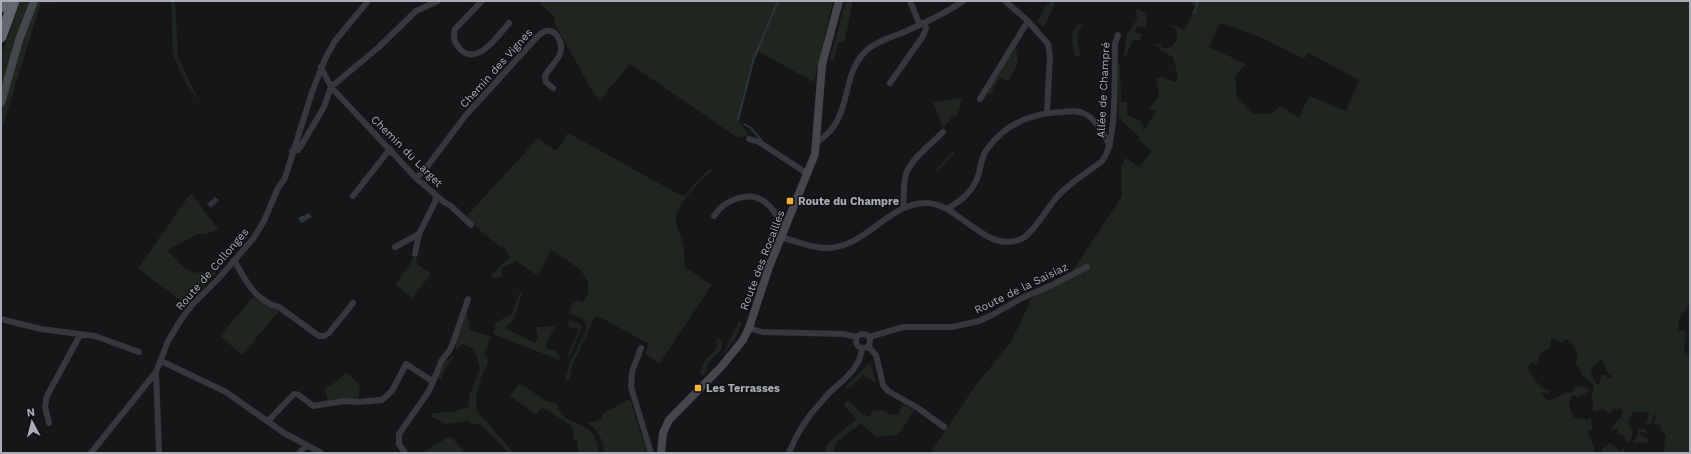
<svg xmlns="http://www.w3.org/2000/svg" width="1691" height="454" viewBox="0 0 1691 454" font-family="'Work Sans',sans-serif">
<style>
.green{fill:#1e261f;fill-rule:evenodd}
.water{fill:#2c353c}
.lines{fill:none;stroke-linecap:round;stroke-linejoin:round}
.stream{stroke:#2c353c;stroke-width:2}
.street{stroke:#37383d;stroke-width:6}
.secondary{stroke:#45474d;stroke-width:8}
.highway{stroke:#63666e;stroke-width:11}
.poi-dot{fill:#f2b134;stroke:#111113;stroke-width:1.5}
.labels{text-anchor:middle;stroke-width:3;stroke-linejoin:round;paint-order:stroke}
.street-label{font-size:11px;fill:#a8adb8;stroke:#111113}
.poi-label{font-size:11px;font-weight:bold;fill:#a8adb8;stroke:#111113;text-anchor:start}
</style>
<rect width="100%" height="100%" fill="#161618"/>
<path class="green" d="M20 1H30L1 89V57Z
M37 1H104L41 3 1 131V111L26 29Z
M171 1H175L178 57 200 103 186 83 173 55Z
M538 1H833L814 82 757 51 738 120 749 135 738 138 630 64 600 100 592 91 553 20 555 18Z
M846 1H853L845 41 838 43 834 61 831 60 830 58Z
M1187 1H1690V308L1688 306C1682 314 1677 320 1679 331L1683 330C1691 338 1677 347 1690 356V453H1663L1666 435 1661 431 1660 425 1654 424 1656 415H1654L1650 425 1646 424 1649 413 1643 411 1632 413 1628 422C1633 429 1633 436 1629 443H1627L1623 435H1619L1618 428 1613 430 1611 428 1621 417 1623 410 1619 408 1617 411 1614 406 1610 415 1602 408 1598 411H1593L1592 408 1594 401 1591 400 1594 385 1581 374 1582 372 1575 364 1578 355 1571 342 1566 339 1562 343 1551 338 1550 348 1540 354 1536 365 1532 363 1528 367C1529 372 1534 375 1535 382L1540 384 1541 389 1543 387 1549 391 1548 393 1541 392 1546 400 1549 401 1567 392 1571 393 1575 387C1581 386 1586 385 1590 391L1585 394 1587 396 1579 395V398L1573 395 1569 403 1573 417 1587 420 1591 417 1592 427 1591 430 1587 431 1595 448 1593 452 930 453 976 385 1011 342 1033 296 1075 275 1072 272 1122 196 1121 166 1126 158 1139 167 1152 151 1139 140 1140 137 1130 129 1119 118 1118 64H1120L1121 102H1127V115L1141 121 1144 130 1156 112 1149 108 1159 96 1156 79 1162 77 1175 82 1178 77 1173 57 1160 50 1159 46 1155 45 1156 43 1161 45V48C1174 50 1178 41 1177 30L1172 26 1173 25 1185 30 1195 6ZM1220 23 1260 37 1304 59 1308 53 1359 80 1346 111 1309 96 1299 118 1280 106 1271 114 1252 113 1237 98 1235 76 1246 64 1209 47ZM1601 360 1603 361 1607 373H1611L1612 377 1608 378 1605 375H1601L1599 384H1597C1588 371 1590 368 1601 360Z
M1052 2 1055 3 1044 27 1040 25 1038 21 1045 6Z
M1136 9H1139L1147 14 1145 28 1137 26 1135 33 1142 34 1141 40H1133L1126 56 1124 55 1127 35 1137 19Z
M1080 23 1082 25C1074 34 1078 45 1081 55L1076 57C1072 45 1068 32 1080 23Z
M1015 48 1016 49 1018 63 1008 81 1000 78 990 95 987 93Z
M962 98 957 116 952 117 943 129 933 102Z
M568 133 684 197 696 182 710 169 713 170C702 179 673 206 676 222 678 231 683 240 684 249 685 256 684 263 686 271L688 269 712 285 659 364 645 353 649 344 602 318 595 317 572 366 569 381 565 380 569 365 586 330C588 319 577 317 569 313L572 304 579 300 583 303C601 276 570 263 551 250L538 276 516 261 502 268 503 276 493 279 491 275 510 257 503 246 502 248 465 218 538 138 556 151Z
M953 151 955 153 937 172 935 170Z
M191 193 218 229 207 234H198L167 250 186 269 194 273 217 270 215 275 186 305 138 268Z
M413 257 417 258 416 263 431 274 412 298 395 284 409 266Z
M520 292 522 293 514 319 505 328 535 343 538 337 536 327 555 326 545 347 555 351 561 358 560 360 493 334 496 323 512 313Z
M253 297 279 311 242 355 220 336Z
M466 315H467L470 330 491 337 484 355 488 358 487 365 481 377 476 398 477 411 514 453H506V450L479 423 471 425 468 421 445 424 431 416 432 413 451 412 467 408 469 406V396L480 369 475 350 463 344 457 349 455 348Z
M569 320 580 324 582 327 570 356 568 355 579 329 568 327Z
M739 321 742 322 735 340 722 356Z
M719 338 722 343 721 350 707 365V371L703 376 700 372 705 360 717 348 716 340Z
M452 357H454L445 369 441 379 438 378C441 368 443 362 452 357Z
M870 362 876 382V383L863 375 849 388 845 387Z
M346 372 360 385 358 399H343L328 401 324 388 332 385Z
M520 383 546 401 558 404C559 422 578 420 589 430 596 436 598 445 599 453H578L577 440H574L572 426 542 407 536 415 510 396Z
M630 399 647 453H604C604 439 597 430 587 422 593 423 597 421 602 418V414Z
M848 400 862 414 869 417 873 411 883 410 891 415H895L898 414 903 404 914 410 898 435 875 437 861 423 836 443 833 453H825L826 445 856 419 843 405Z
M1643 428 1650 434 1640 432 1639 435 1642 434 1648 440 1647 443 1636 442 1635 444 1634 443 1633 441 1638 436V429L1643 430Z
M450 436 466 453H422Z
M1609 442 1620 451 1624 449 1625 453H1601L1602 449 1608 446Z"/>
<path class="water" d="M215 197 219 200 211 208 207 204Z
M309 213 312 217 301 223 298 218Z"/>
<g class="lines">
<path class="stream" d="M1194 13 1198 1
M738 120 753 61 778 1
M744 124 751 128 762 141"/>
<path class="street" d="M482 1 455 29C453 36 454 43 460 49 477 67 499 35 509 23
M910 1 920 25
M1005 1 1028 21 1048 44 1050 56 1047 112
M321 67 331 87 416 178 444 202 451 206 471 225
M890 83 923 36 926 28 924 23
M980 99 1028 21
M749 139 759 142 808 174
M817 142C854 119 839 80 864 53 874 42 890 38 904 32 924 23 945 14 963 1
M292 151 298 150 301 146 324 107 331 87 379 47 416 11 438 1
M416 178 423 172 466 115 538 36C543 32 547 29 553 32 556 34 558 37 559 39 567 55 551 64 545 76L546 82 553 88
M353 196 390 149
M903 208C904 197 903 184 906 174 911 159 932 143 943 132
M947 209C962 200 974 191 979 173 981 164 982 155 988 148 1006 123 1033 113 1062 112 1069 111 1077 110 1083 113 1095 117 1104 135 1110 146
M714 216C724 200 750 189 766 203 774 209 779 220 785 228
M781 237C795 241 811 248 825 248 866 249 887 203 926 203 958 203 984 252 1019 240 1032 236 1047 208 1057 197 1069 183 1087 173 1102 161 1118 143 1114 70 1115 44L1118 35
M395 247 419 234 435 202 436 195
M415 254 419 234
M234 260C246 281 254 300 279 307L319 336H324L329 333 353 303
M1 319 41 329 95 336 139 352
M749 328 762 332 844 334 856 337
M856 341a7 7 0 1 1 14 0a7 7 0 1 1-14 0Z
M869 337 903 327H952L979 321 992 315 1022 298 1054 284 1087 267
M868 346 876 355 883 385 888 391 918 408 944 427
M641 348 632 372 631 387 651 453
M161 361 226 392 284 433 321 453
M156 372 159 453
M268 421 294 394 299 395 313 406 344 401 358 402 382 400 392 391 406 364 432 381
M49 423 45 407 47 396 80 335
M91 453 156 372 168 341 182 318 193 304 218 279 253 239 264 221 278 188 285 178 312 92 325 59 335 41 368 1
M299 453 307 445
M405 453 399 444V434L429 391 442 360 449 351 453 343 468 299
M789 453C796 434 808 416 822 401 836 383 860 373 862 348"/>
<path class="secondary" d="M1 103 19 40 34 1
M661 453 663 433 669 420 721 367 743 340 749 328 769 267 815 154 822 65 839 1"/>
<path class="highway" d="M1 7 3 1
M1 37 14 1"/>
</g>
<g class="poi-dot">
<rect x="786" y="197" width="8" height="8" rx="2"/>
<rect x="694" y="384" width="8" height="8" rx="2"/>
</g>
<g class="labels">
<g class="street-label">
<text transform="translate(496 68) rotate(-48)" y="4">Chemin des Vignes</text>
<text transform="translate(1103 90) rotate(-87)" y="4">Allée de Champré</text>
<text transform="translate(407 151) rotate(45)" y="4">Chemin du Larget</text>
<text transform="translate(762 260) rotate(-69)" y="4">Route des Rocailles</text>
<text transform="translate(212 269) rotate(-49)" y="4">Route de Collonges</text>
<text transform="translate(1021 288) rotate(-26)" y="4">Route de la Saisiaz</text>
</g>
<g class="poi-label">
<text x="798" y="205">Route du Champre</text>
<text x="706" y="392">Les Terrasses</text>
</g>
</g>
<rect width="1691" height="454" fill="none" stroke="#a8adb8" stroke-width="4"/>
<g transform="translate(32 422) rotate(353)" stroke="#111113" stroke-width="3" paint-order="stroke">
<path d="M0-3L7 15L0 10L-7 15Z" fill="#a8adb8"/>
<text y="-6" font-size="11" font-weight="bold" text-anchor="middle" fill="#a8adb8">N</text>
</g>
</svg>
